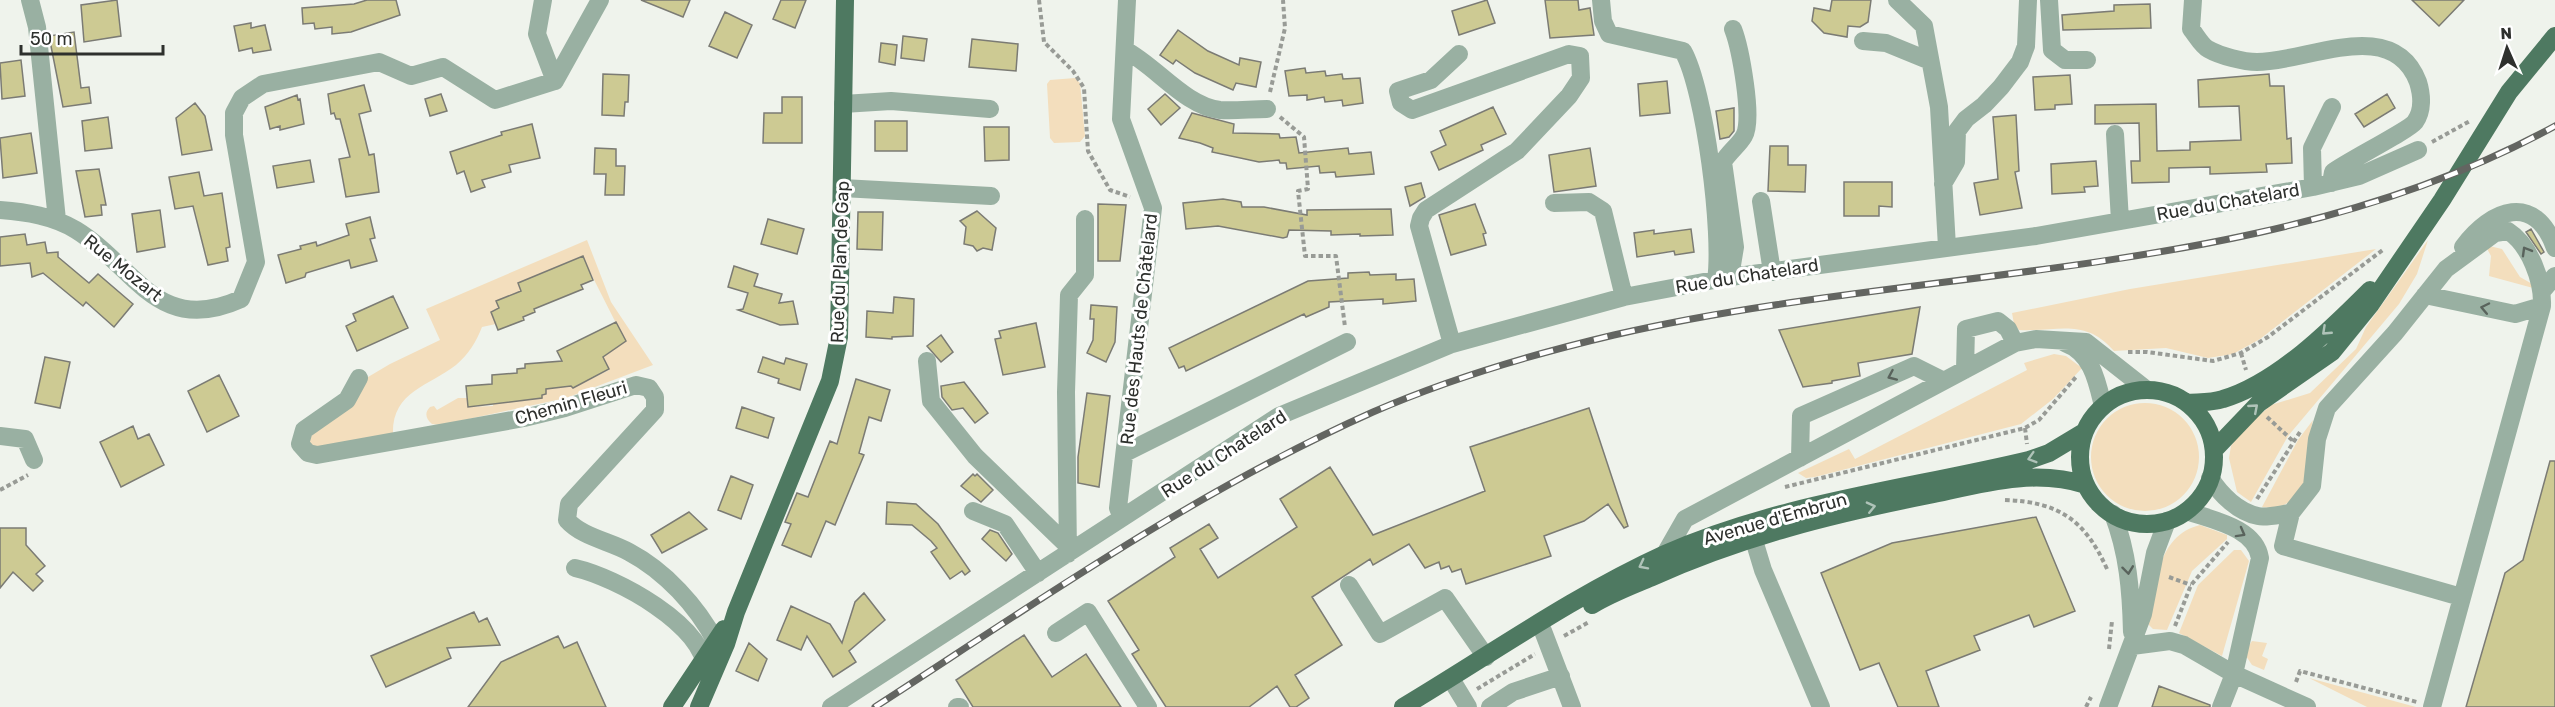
<svg xmlns="http://www.w3.org/2000/svg" width="2555" height="707" viewBox="0 0 2555 707" font-family="Rubik,sans-serif">
<style>
.green{fill:#f3debd}
.building{fill:#cdca93;stroke:#7b7b74;stroke-width:1.5}
.lines{fill:none;stroke-linecap:round;stroke-linejoin:round}
.path{stroke:#989b96;stroke-width:4;stroke-dasharray:4.5 3;stroke-linecap:butt}
.minor{stroke:#99b0a2;stroke-width:18}
.major{stroke:#4e7961;stroke-width:18}
.rail-casing{stroke:#636561;stroke-width:7}
.rail{stroke:#fff;stroke-width:4.5;stroke-dasharray:14;stroke-linecap:butt}
.oneway{stroke:#59635c}
.oneway2{stroke:#afc3b8}
.labels{text-anchor:middle;stroke-width:6;stroke-linejoin:round;paint-order:stroke}
.street-label{font-size:18px;fill:#2e302d;stroke:#fff}
</style>
<rect width="100%" height="100%" fill="#eff3ec"/>
<path class="green" d="M1075 78 1080 83 1085 136 1080 142 1054 143 1050 138 1047 84 1050 80Z
M587 240 611 302 653 365 566 398 441 425 432 424C426 419 424 413 430 407L434 406 437 410 458 398H467L468 407 493 406V403L542 398V395L546 394V389L569 381 573 388 609 370 603 357 625 341 582 256 556 267 559 275 542 273 518 283 521 291 497 301 499 308 491 312 496 324 482 327C476 342 469 354 456 365 428 387 391 391 393 436L310 449 308 439 363 380 390 364 440 340 426 309Z
M2428 240 2417 274 2399 304 2288 436 2251 502 2237 492 2229 458 2231 446 2239 433 2271 405 2310 393 2356 349 2366 327Z
M2485 245 2502 249 2520 277 2534 285 2533 288 2489 276 2491 256Z
M2376 249 2260 339 2233 354 2208 358 2166 348 2114 351C2085 317 2057 332 2019 330L2014 324 2012 313 2130 289Z
M2054 354 2066 356 2082 368 2053 399 2021 424 1815 477 1806 478 1798 473 1849 449 1855 459 2027 370 2024 363Z
M2091 457a54 54 0 1 1 108 0a54 54 0 1 1-108 0Z
M2313 420C2309 435 2307 481 2302 489 2293 503 2278 510 2262 507L2298 440Z
M2200 525 2227 535V539L2192 571 2167 630 2153 629 2148 624C2156 586 2156 536 2200 525Z
M2234 550H2241L2249 561 2222 656 2179 633 2198 585Z
M2252 641 2267 643 2262 656 2268 659 2264 670 2252 665 2244 653Z
M2309 678 2416 707H2367Z"/>
<path class="building" d="M117 0 121 36 84 42 81 5Z
M367 0H396L400 15 351 32 332 34V27L315 29 314 23 303 24 302 8 354 4Z
M641 0H690L683 17Z
M781 0H806L795 28 773 19Z
M1487 0 1495 23 1459 35 1452 11Z
M1545 0H1578L1579 10 1590 8 1594 35 1550 38Z
M1832 0H1871L1868 22 1860 27 1848 26 1847 37 1824 33 1812 21 1814 8 1830 11Z
M2412 0H2464L2439 26Z
M2150 4 2151 28 2063 30 2062 15 2114 11V5Z
M725 12 752 25 737 58 709 46Z
M251 23V28L265 25 271 50 253 53 252 48 239 51 234 26Z
M1178 30 1208 51 1239 65 1240 58 1261 62 1256 87 1236 83 1233 90 1195 73 1176 60 1173 64 1160 55Z
M74 32 81 88 89 87 91 103 63 107 49 36Z
M903 36 927 39 924 61 901 58Z
M972 39 1018 44 1016 71 969 67Z
M881 43 897 45 895 65 879 62Z
M21 60 25 96 2 99 0 63Z
M1305 68 1306 73 1325 71 1326 76 1342 74 1343 79 1360 78 1363 103 1343 106 1342 100 1325 102 1324 97 1307 100V95L1289 96 1285 71Z
M603 74 629 75 628 102H625L624 116 602 115Z
M2269 74 2270 86H2284L2287 139 2291 138 2292 163 2266 164 2267 172 2210 174V167L2169 168V182L2132 183 2131 161H2140L2139 123 2095 124V105L2156 104 2157 151 2190 150V142L2241 140 2239 106 2199 107 2198 80Z
M2070 75 2072 104 2055 105V109L2035 110 2033 77Z
M1667 81 1670 113 1640 116 1638 84Z
M364 85 371 111 359 114 369 155 374 154 379 192 346 197 339 159 350 157 340 119H336L334 113 331 114 328 94Z
M441 94 447 111 430 116 425 99Z
M1165 94 1180 108 1161 125 1148 109Z
M2387 94 2395 108 2364 127 2355 114Z
M297 95 298 100 300 99 304 124 280 130V126L270 129 265 107Z
M782 97H802V143H763L764 113H782Z
M195 103 205 116 212 150 182 155 176 118Z
M1493 107 1506 134 1481 145 1483 150 1439 170 1431 152 1446 145 1440 131Z
M1734 108V131L1729 137 1720 139 1716 111Z
M1192 113 1234 124 1233 133 1279 134 1280 138 1296 137 1299 153 1348 148 1349 154 1371 152 1374 174 1336 177 1335 172 1320 173 1319 166 1287 169 1286 163H1280L1279 160 1259 162 1212 152 1213 148 1200 143 1179 138Z
M2016 115 2019 171 2015 172 2022 208 1980 215 1974 183 1998 179 1993 117Z
M108 117 112 148 85 151 82 121Z
M875 121H907V151H875Z
M532 124 540 158 509 165 511 172 482 180 485 187 471 192 464 171 457 174 450 152 502 135 501 132Z
M984 127H1009V160L985 161Z
M31 133 37 173 3 178 0 138Z
M1770 146H1788V165H1806L1805 192 1768 191Z
M595 148 616 149V166H625L624 195H605L606 174H594Z
M1590 148 1596 186 1554 192 1549 155Z
M310 160 314 182 277 188 273 166Z
M2096 161 2098 186 2084 187 2085 192 2052 194 2051 164Z
M99 169 106 205H101L102 215 85 217 76 171Z
M199 172 204 196 222 193 230 247 226 248 228 261 208 265 193 206 175 209 169 177Z
M1844 182H1892V207L1879 206V216H1844Z
M1421 183 1425 197 1410 206 1405 187Z
M1223 199 1241 202 1242 207H1264L1307 215V210L1391 209 1393 235 1360 236V234L1331 235V231L1289 230 1287 237 1283 238 1218 226 1186 229 1183 203Z
M1098 204 1126 205 1120 261H1098Z
M1475 204 1486 233 1483 234 1486 245 1451 255 1439 215Z
M160 210 165 247 137 252 132 214Z
M977 211 996 228 992 250 983 248 977 251 973 246 964 244 966 227 960 221Z
M858 212H883L882 250 857 249Z
M370 217 375 238 370 239 377 261 351 268 349 260 306 273 305 277 286 283 278 255 301 249 300 246 316 242 317 246 349 235 346 224Z
M768 219 804 229 797 254 761 244Z
M1691 229 1694 252 1675 255 1674 251 1637 257 1634 233 1654 230V234Z
M2531 229 2544 252 2541 254 2526 232Z
M25 234 27 245 45 242 47 253 58 252V257L89 283 98 274 133 304 114 327 86 302 83 306 43 273 32 277 30 263 0 266V237Z
M583 256 593 280 581 285 583 289 534 309 535 312 523 317 524 320 498 330 491 312 499 308 496 301 521 291 518 283Z
M734 266 758 274 754 286 782 294 779 303 793 301 798 324 780 325 738 310 743 309 748 293 728 287Z
M1369 272 1370 275 1396 274V280L1414 279 1416 301 1383 304V299L1329 302V307L1306 317 1304 314 1186 371 1184 366 1179 368 1169 348 1308 281 1348 278V273Z
M393 296 408 328 357 351 346 326 356 321 353 314Z
M894 297 914 299 913 336 892 337V339L866 337 867 311 893 313Z
M1091 305 1117 307 1115 342 1106 362 1087 353 1093 340 1094 319H1090Z
M1920 307 1912 354 1858 363 1860 376 1832 381V383L1803 387 1779 330Z
M616 322 626 341 603 357 609 369 573 388 571 386 546 389V394L542 395V398L468 407 466 386 492 384V375L517 373V369L525 368V364L562 361 557 351Z
M1036 323 1045 367 1003 375 995 339 1001 338 999 331Z
M941 335 953 352 941 362 927 346Z
M45 357 70 362 60 408 35 403Z
M763 357 784 364 786 358 807 364 800 390 778 383 779 379 758 372Z
M219 375 239 416 207 432 188 391Z
M856 379 890 390 881 421 869 417 859 453 864 455 835 525 826 521 811 557 782 545 791 524 785 522 797 493 808 497 830 441 837 444Z
M964 382 988 413 975 423 963 408 952 410 942 397 941 386Z
M1087 393 1110 396 1099 487 1078 483V457Z
M742 407 774 418 768 438 736 428Z
M1589 408 1628 526 1624 528 1608 504 1584 521 1544 536 1551 556 1466 584 1461 569 1452 572 1449 566 1441 569 1439 562 1425 568 1409 544 1373 565 1370 559 1312 597 1342 645 1295 675 1309 698 1296 707H1290L1277 686 1249 707H1166L1132 654 1139 650 1108 601 1175 557 1170 548 1209 524 1218 538 1200 549 1218 578 1297 527 1280 499 1330 467 1373 535 1485 491 1470 447Z
M133 426 138 439 149 434 164 465 121 487 100 442Z
M2550 461H2555V707H2466L2505 573 2523 560Z
M973 474 975 476 977 474 993 490 981 502 961 486Z
M731 476 753 485 741 519 718 510Z
M887 502 916 504 938 524 970 571 965 575 962 571 950 579 931 552 937 548 931 541 912 525 886 524Z
M689 512 707 529 662 553 651 535Z
M2036 517 2075 611 2034 627 2029 615 1974 636 1980 650 1926 671 1939 707H1898L1879 663 1860 670 1821 573 1892 543Z
M0 528H26V545L45 566 36 574 43 581 33 591 13 572 0 588Z
M990 530 998 533 1012 554 1006 561 982 539Z
M864 593 885 620 849 651 856 662 833 677 807 636 801 650 777 640 791 606 830 624 842 643 855 602Z
M474 612 479 622 487 618 500 645 447 648 451 658 386 687 371 656Z
M1024 635 1052 677 1086 654 1121 707H973L956 680Z
M558 636 564 648 577 642 606 707H468L501 662Z
M749 643 767 659 758 681 736 671Z
M2159 686 2210 705V707H2152Z"/>
<g class="lines">
<path class="path" d="M1039 0 1044 42 1073 71 1084 88 1088 151 1110 190 1130 197
M1270 92 1285 28 1283 0
M1280 117 1304 137 1308 189 1298 191 1305 256H1336L1345 327
M2432 142 2470 121
M2128 352H2147L2213 361 2241 353 2268 337 2384 249
M2241 353 2246 370
M2267 417 2293 441
M2025 428 2027 444
M1785 487 2025 428 2039 420 2076 377
M0 490 28 475
M2257 499 2300 432
M2005 500C2059 502 2085 520 2107 569
M2169 577 2191 585
M2175 626 2191 585 2228 542
M1564 636 1589 622
M2109 649 2112 621
M2296 682 2300 671 2417 702
M1477 689 1535 654
M2086 707 2091 697"/>
<path class="minor" d="M30 0 37 27 57 220
M543 0 537 34 555 81
M1601 0 1603 21 1609 34 1683 51C1705 90 1723 235 1716 280
M1897 0 1924 26 1939 107 1947 247
M2049 0 2052 50 2065 60H2087
M2193 0 2191 29C2196 35 2202 46 2208 49 2220 56 2244 62 2257 62 2307 62 2393 15 2418 82 2422 95 2423 111 2415 122 2409 130 2348 161 2333 172L2331 183
M1863 41 1886 43 1930 61
M1125 50C1156 66 1185 106 1220 110 1235 111 1252 109 1267 109
M555 81 600 0
M843 104 891 101 990 109
M2115 134 2120 221
M1943 184 1956 162 1957 131 1966 119 1984 105 2001 87 2020 62 2026 46 2028 0
M2313 187 2312 148 2332 107
M842 188 991 196
M1761 201 1772 272
M1554 203 1589 202 1603 211 1624 297
M0 210C26 212 53 216 76 230 135 266 157 337 241 299L256 262 234 135V113L242 98 263 84 379 62 411 76 443 67 495 100 555 81
M2463 247C2491 209 2535 192 2555 248
M1730 277 1735 247 1723 162C1729 152 1739 145 1744 136 1754 120 1740 47 1733 29
M2542 291 2555 276
M2425 295 2515 314 2542 306
M2065 343C2092 353 2097 381 2103 406
M1452 344 1419 226 1421 218 1426 210 1517 151 1569 96 1581 78 1580 56 1569 54 1412 110 1401 103 1398 91 1431 80 1459 54
M927 361 931 401 975 456 1067 545
M1965 370 1966 329 1998 321 2008 329 2015 343
M359 378 347 400 304 430 300 444 308 453 317 455 524 418 565 408 636 385 649 388 655 397V410L569 504 567 520C582 537 609 541 629 552 665 571 697 606 716 642
M0 436 25 439 34 460
M1125 453 1347 342
M1800 458 1801 416 1914 366 1944 381
M2210 478C2221 495 2238 512 2258 516 2267 518 2281 514 2291 513
M973 511 1005 524 1038 573
M2187 511C2211 520 2255 527 2260 558L2234 674 2221 707
M2113 514C2128 553 2131 591 2132 632
M1122 518 1118 508 1153 208 1121 119 1127 0
M1753 537 1763 570 1821 707
M1068 554 1066 392 1069 295 1085 275V219
M1665 554 1685 519 2015 343 2036 339 2086 342 2147 390
M575 568C615 577 706 625 706 672
M1349 585 1380 634 1445 598 1486 657
M1543 631 1572 707
M1056 633 1088 612 1148 707
M2132 646 2170 641 2184 645 2234 674 2307 707
M1451 679 1468 707
M831 707 1279 416 1452 344 1624 297 1730 277 2036 236 2313 187 2359 176 2418 150
M957 707H960
M1490 707 1513 692 1561 676
M2108 707 2143 614 2155 553 2167 521
M2432 707 2542 306C2543 281 2530 245 2508 231L2495 233 2446 269 2395 333 2327 408 2317 439 2312 486 2291 513 2283 546 2461 597"/>
<path class="major" d="M2080 457a67 67 0 1 1 134 0a67 67 0 1 1-134 0Z
M2187 403C2199 402 2211 403 2223 399 2277 383 2331 329 2370 290
M2214 450 2259 403 2332 352 2371 304 2442 200 2509 92 2555 36
M1592 605C1610 594 1631 586 1650 578 1740 537 1833 514 1929 495 1981 484 2034 468 2086 485
M672 707 724 629
M699 707 726 644 736 612 830 381 839 337 845 0
M1403 707C1490 655 1573 596 1665 554 1780 503 1908 489 2029 460L2049 453 2084 432"/>
<g class="rail-casing">
<path id="rail" d="M875 707C1037 602 1196 491 1373 412 1449 379 1533 354 1614 335 1925 263 2268 283 2555 126"/>
</g>
<use href="#rail" class="rail"/>
</g>
<defs><path id="oneway-chevron" d="M-2-3.5L2.5 0L-2 3.5" fill="none" stroke-width="1.6" stroke-linecap="round" stroke-linejoin="round" transform="scale(1.5)"/></defs>
<g class="oneway">
<use href="#oneway-chevron" transform="translate(2526 251) rotate(-120)"/>
<use href="#oneway-chevron" transform="translate(2485 308) rotate(-168)"/>
<use href="#oneway-chevron" transform="translate(1892 376) rotate(156)"/>
<use href="#oneway-chevron" transform="translate(2241 533) rotate(29)"/>
<use href="#oneway-chevron" transform="translate(2128 570) rotate(83)"/>
</g>
<g class="oneway2">
<use href="#oneway-chevron" transform="translate(2326 331) rotate(137)"/>
<use href="#oneway-chevron" transform="translate(2254 408) rotate(-41)"/>
<use href="#oneway-chevron" transform="translate(2032 458) rotate(163)"/>
<use href="#oneway-chevron" transform="translate(1871 507) rotate(-13)"/>
<use href="#oneway-chevron" transform="translate(1643 565) rotate(153)"/>
</g>
<g class="labels">
<g class="street-label">
<text transform="translate(2228 202) rotate(-10)" y="6">Rue du Chatelard</text>
<text transform="translate(840 262) rotate(-88)" y="6">Rue du Plan de Gap</text>
<text transform="translate(123 268) rotate(39)" y="6">Rue Mozart</text>
<text transform="translate(1747 276) rotate(-9)" y="6">Rue du Chatelard</text>
<text transform="translate(1139 329) rotate(-84)" y="6">Rue des Hauts de Châtelard</text>
<text transform="translate(571 403) rotate(-16)" y="6">Chemin Fleuri</text>
<text transform="translate(1224 454) rotate(-33)" y="6">Rue du Chatelard</text>
<text transform="translate(1775 519) rotate(-16)" y="6">Avenue d'Embrun</text>
</g>
</g>
<g transform="translate(2507 48) rotate(357)" stroke="#ffffff" stroke-width="4.5" paint-order="stroke">
<path d="M0-4.5L10 22L0 15L-10 22Z" fill="#2e302d"/>
<text y="-9" font-size="16" font-weight="bold" text-anchor="middle" fill="#2e302d">N</text>
</g>
<path d="M21 45v9h142v-9" fill="none" stroke="#2e302d" stroke-width="3"/>
<text x="30" y="45" font-size="18" fill="#2e302d" stroke="#ffffff" stroke-width="4.5" paint-order="stroke">50 m</text>
</svg>
